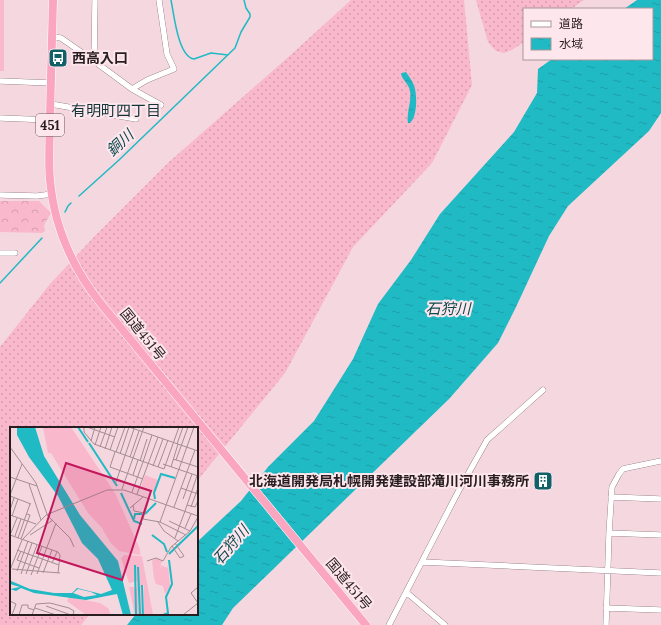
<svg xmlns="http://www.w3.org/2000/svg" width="661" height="625" viewBox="0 0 661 625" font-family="Lora,'Noto Sans JP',serif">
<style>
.grass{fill:url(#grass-dots)}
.forest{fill:url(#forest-crowns)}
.pitch{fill:#f9b8cc}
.water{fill:url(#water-ripples)}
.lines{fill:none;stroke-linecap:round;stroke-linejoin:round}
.stream{stroke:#1fbac4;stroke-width:1.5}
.minor-casing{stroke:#725a61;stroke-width:6}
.highway-casing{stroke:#fff;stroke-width:9}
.minor{stroke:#fff;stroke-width:5.5}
.highway{stroke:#faa6c0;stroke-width:8}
.labels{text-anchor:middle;stroke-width:4;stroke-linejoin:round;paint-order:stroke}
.shield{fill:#fee6ed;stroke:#685a5e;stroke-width:1}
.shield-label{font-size:13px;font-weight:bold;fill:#281e21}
.poi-label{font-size:14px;font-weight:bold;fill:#281e21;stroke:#fee6ed;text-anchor:start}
.street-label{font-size:14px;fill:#281e21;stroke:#fee6ed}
.neighbourhood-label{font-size:15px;fill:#123437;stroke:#fee6ed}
.water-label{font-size:15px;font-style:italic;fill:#0c4a4e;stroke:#fee6ed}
.inset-river{fill:none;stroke:#1fbac4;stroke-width:2}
.inset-road{fill:none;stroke:#a38d93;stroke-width:1}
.view{fill:#c2185b;fill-opacity:0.15;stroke:#c2185b;stroke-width:2}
.inset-edge{fill:none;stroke:#281e21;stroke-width:2}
</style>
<defs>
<pattern id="grass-dots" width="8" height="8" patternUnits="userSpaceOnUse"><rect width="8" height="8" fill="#f9b8cc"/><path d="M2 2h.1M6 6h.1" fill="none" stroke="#d59eaf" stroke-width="1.8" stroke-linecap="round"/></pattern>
<pattern id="forest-crowns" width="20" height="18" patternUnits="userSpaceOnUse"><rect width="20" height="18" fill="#f9b8cc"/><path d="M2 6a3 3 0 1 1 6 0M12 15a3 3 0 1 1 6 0" fill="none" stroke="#d59eaf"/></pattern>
<pattern id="water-ripples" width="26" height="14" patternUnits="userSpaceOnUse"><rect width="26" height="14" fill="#1fbac4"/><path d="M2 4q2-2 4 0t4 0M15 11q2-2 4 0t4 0" fill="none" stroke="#1c9fa8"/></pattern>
</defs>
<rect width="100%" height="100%" fill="#f5d7df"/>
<path class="grass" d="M351 0H464L472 85 432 163 353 247 285 373 197 481V428H11V614H90L81 625H0V347L50 284 94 237 169 162 294 52Z
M476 0H584L571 9H524V42L512 50 504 53 496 51 493 48 488 42Z"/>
<path class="forest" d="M0 201H39L51 213 44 225 45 231 42 233 0 232Z"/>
<path class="pitch" d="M0 0H4V71H0Z"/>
<path class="water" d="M637 0H661V113L649 131 568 206 549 236 516 307 498 343 449 399 233 608 222 625H127L136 614H197V542L241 501 268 467 314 421 353 359 378 304 411 260 440 214 514 132 537 93 538 69 552 59H652V9H624Z
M406 72C410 78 414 83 415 89 417 98 417 117 410 123H408C406 113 412 102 410 91 409 84 403 81 401 74L402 73Z"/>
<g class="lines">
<path class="stream" d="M171 0C174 14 178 57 194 59L211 53 228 55
M79 196 119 160 235 48 241 32 250 17V14L246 8 244 0
M65 212 68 206 71 203
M0 283 42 238"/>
<g class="minor-casing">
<path id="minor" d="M52 37 61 38 94 61 132 89 161 105
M94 61 95 0
M0 81 51 83
M132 89 147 80 174 69 167 54 159 0
M51 104 136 119
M0 118 50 120
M0 195 37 196 52 194
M0 253H15
M611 497 661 499
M609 533 661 535
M422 562 661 573
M406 592 445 625
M606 608 661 610
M389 625 458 492 487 440 543 390
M606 625 609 533 612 487 619 474 623 469 627 468 661 461"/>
</g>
<g class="highway-casing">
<path id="highway" d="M53 0C52 39 51 77 50 116 50 137 48 159 50 180 54 227 73 269 102 305L366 625"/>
</g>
<use href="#minor" class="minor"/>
<use href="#highway" class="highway"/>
</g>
<defs>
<g id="bus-square" transform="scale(1)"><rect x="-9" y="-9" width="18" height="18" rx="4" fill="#106167" stroke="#fee6ed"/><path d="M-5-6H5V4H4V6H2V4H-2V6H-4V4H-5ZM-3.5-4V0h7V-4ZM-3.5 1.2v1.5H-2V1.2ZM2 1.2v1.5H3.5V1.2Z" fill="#fff"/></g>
<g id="building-square" transform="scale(1)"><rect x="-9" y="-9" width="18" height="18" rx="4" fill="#106167" stroke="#fee6ed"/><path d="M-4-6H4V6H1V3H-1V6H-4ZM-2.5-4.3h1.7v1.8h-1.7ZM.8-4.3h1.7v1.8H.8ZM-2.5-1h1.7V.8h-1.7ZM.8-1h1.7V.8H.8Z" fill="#fff"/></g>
</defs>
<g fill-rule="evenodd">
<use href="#bus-square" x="58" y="58"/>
<use href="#building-square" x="543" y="481"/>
</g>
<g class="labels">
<rect class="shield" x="36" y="114" width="28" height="22" rx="3"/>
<g class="shield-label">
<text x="50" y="130">451</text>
</g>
<g class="poi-label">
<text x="72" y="63">西高入口</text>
<text x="529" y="486" text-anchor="end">北海道開発局札幌開発建設部滝川河川事務所</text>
</g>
<g class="street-label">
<text transform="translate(143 334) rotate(51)" y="5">国道451号</text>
<text transform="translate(349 584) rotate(50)" y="5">国道451号</text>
</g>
<g class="neighbourhood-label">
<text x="116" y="116">有明町四丁目</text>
</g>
<g class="water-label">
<text transform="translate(120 143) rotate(-43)" y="5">銅川</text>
<text x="448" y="314">石狩川</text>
<text transform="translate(231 545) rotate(-49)" y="5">石狩川</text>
</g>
</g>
<g transform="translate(10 427)">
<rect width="188" height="188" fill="#f5d7df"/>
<path d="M33 0H61L105 66 130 122V128L109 124 100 115 92 101 78 86 41 26H38ZM114 128 132 129 143 188H134V158H131L132 188H125L119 160H124L125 163 126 160 127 163V154L119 156 111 131ZM146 131 152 134 150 140V142L151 138 157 141 158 139 160 159 155 167 153 159 146 157 144 151 142 134Z" fill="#f9b8cc"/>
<path d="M59 170 90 176 98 181 101 188H76L57 174Z" fill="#f9b8cc"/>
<path d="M135 48 148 53 144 65 131 61Z" fill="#f9b8cc"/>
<path d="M7 0H25L34 29 70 88 108 134 121 188H113L107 167 76 173 24 166 11 161 6 164 0 162 10 160 0 157 1 154 20 162 44 166H62L67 161 91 167 102 163 88 132 72 116 48 69 19 30 7 8ZM68 162 81 165 87 168 74 170 63 166Z" fill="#1fbac4" fill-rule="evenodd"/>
<path class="inset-river" d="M68 0 78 15M79 16 107 59M111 66 124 94 132 97M145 72 144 66 151 47 165 51M135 87 146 76M124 92 125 87H132M142 108 154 117 157 125M159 127 188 99M125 138 126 188M128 140 130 188M132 158 133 188M153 188 158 186 156 170 162 157 159 133"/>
<path class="inset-road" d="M74 0V5L84 17 154 42 169 0M77 0 105 10M119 0 188 24M81 14 85 0M167 17 173 0M85 18 91 0M0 20 26 56 37 87M90 20 97 0M95 22 102 0M100 23 108 0M105 25 100 40 133 52M106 25 115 0M110 27 119 0M120 30 129 4M163 32 188 40M166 33 178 0M130 34 137 12M133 35 142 8M153 37 188 49M143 39 153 12M148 40 158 13M161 40 168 17M123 48 128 33M0 50 27 59M106 55 124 2M19 57 31 93M171 61 188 67M112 62 134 0M122 65 133 35M127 67 148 10M0 68 12 37M0 69 21 77M139 72 133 92 150 95 176 108M173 72 182 47M123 78 124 84 134 86M177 78 185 80 188 74M164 80 185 23M181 80 188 61M120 81 133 70M0 83 4 71M175 84 188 46M0 88 26 97M37 88 60 111 64 120M2 89 8 72M159 94 180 104M148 95 154 104 168 114M150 95 184 0M175 101 181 87M0 108 48 125 50 128 48 146M0 108 7 91M20 108 43 93M5 109 11 92M8 111 20 77M165 111 175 84M11 112 20 88 17 87M162 119 170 131 174 129 165 116M7 123 49 138M11 124 7 133 29 141M137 134 146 131 153 134 161 120 180 104 188 90M42 136 47 125M2 142 50 146M0 143 12 113 36 88 97 63H114L188 89M7 144 18 114M33 146 42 123M11 147 22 116M16 147 27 118M27 147 46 96M21 148 32 119M188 160 181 166 188 176M0 174 6 177 2 188M36 179 61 188M25 181 46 188M9 188 12 178H18V181L24 183M22 188 26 177 40 176 59 181 64 184 63 188M173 188 188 176"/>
<path class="view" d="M56 36 141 64 112 153 27 126Z"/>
<rect width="188" height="188" class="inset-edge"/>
</g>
<rect x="523" y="8" width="130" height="52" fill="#fee6ed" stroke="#a8969b"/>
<rect x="531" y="21" width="20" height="6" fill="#ffffff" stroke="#a8969b"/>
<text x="559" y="28" font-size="12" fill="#281e21">道路</text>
<rect x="531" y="38" width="20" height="12" fill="url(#water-ripples)" stroke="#a8969b"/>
<text x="559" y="48" font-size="12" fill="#281e21">水域</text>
</svg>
